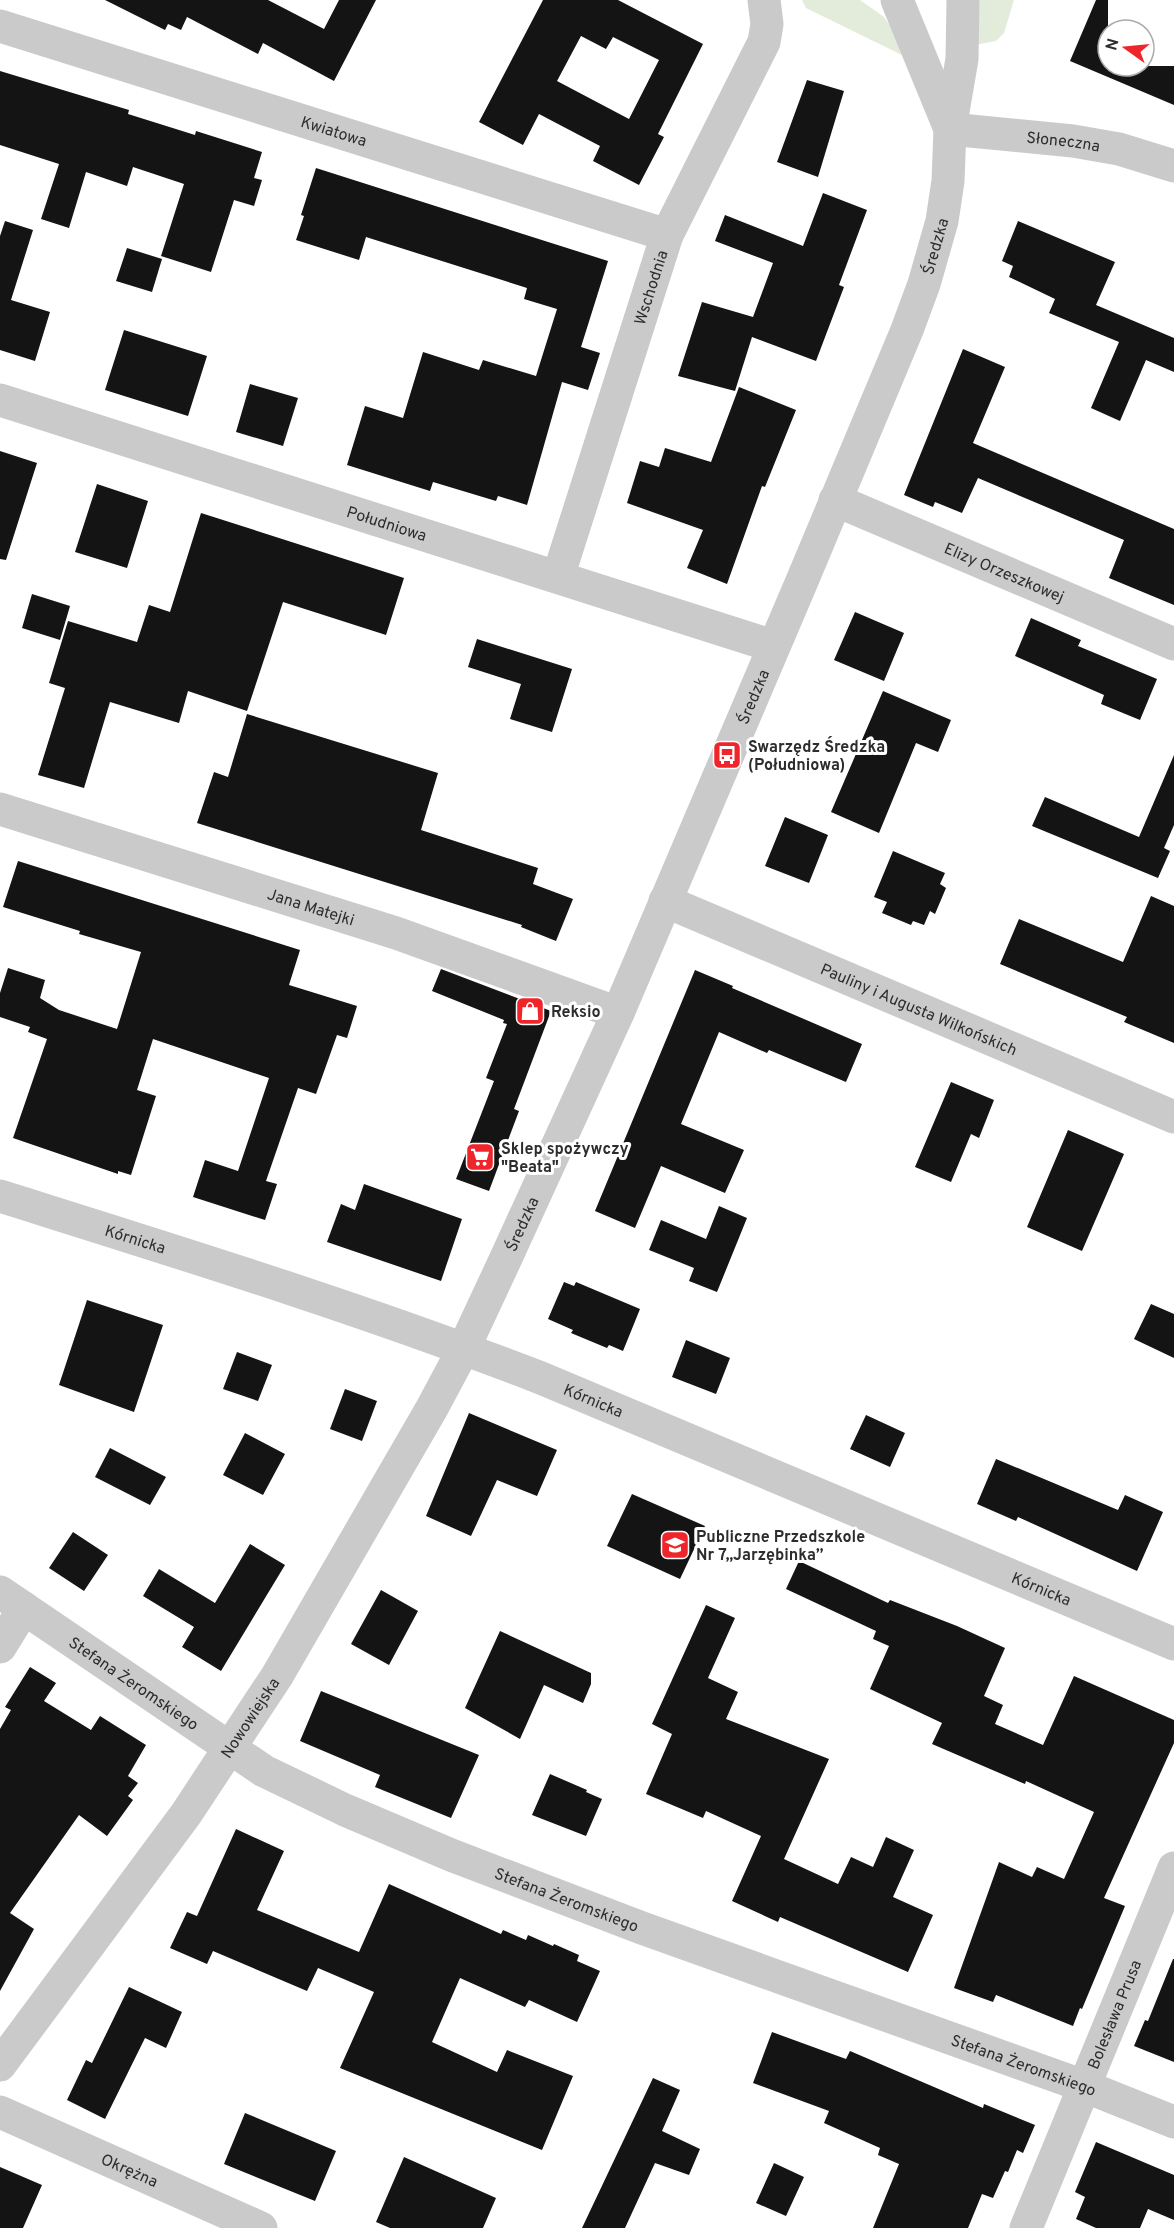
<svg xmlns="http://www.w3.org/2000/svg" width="1174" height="2228" viewBox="0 0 1174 2228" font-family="Overpass,sans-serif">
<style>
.green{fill:#e3ecda}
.building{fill:#141414;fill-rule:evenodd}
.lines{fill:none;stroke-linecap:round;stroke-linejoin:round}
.minor{stroke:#cacaca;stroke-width:33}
.labels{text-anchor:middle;stroke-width:6;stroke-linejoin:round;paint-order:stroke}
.street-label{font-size:16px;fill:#2d2d2d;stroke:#fff}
.poi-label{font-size:16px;font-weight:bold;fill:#2d2d2d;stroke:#fff;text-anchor:start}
</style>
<rect width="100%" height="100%" fill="#fff"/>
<path class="green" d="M802 0H860L884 17 896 34 904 56 806 8Z
M980 0H1014L1004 33 996 41 970 46 976 8Z"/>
<path class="building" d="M105 0H268L324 29 339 0H376L334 81 263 43 258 54 187 17 181 30 168 24 165 30Z
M543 0H618L703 44 658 134 664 137 639 185 593 161 600 146 539 114 523 145 479 122ZM581 36 606 49 613 37 659 60 629 119 557 81Z
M1096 0H1108V66H1174V105L1070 61Z
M0 71 129 110 128 114 195 135 196 131 262 152 254 178 262 180 254 206 234 200 211 272 161 256 184 184 133 167 127 186 86 172 69 228 41 219 59 164 0 145Z
M807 80 844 91 818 177 777 162Z
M316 168 608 261 581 347 600 353 588 390 562 382 527 505 498 496 496 501 433 482 430 491 347 465 365 406 403 418 423 352 479 370 483 360 536 376 557 309 524 299 527 288 366 237 359 260 296 240 304 216 301 215Z
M823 193 867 210 839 285 844 287 816 361 752 337 735 391 678 376 702 302 753 317 773 263 715 241 725 215 803 246Z
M5 221 33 230 11 300 50 312 35 361 0 350V236Z
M1018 221 1115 262 1096 305 1174 338V372L1146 360 1120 421 1091 408 1119 342 1049 313 1055 299 1009 277 1013 266 1002 261Z
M127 248 162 259 152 292 116 281Z
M124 330 207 356 188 416 105 390Z
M963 349 1005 367 973 443 1174 529V605L1109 578 1124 540 978 478 962 513 935 502 933 507 904 495Z
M250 384 298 398 283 446 236 432Z
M739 387 796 410 765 487 762 486 727 584 687 568 703 530 627 503 640 461 659 467 665 448 711 462Z
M0 451 37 463 6 560 0 559Z
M97 484 148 501 127 568 75 552Z
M201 513 404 578 386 635 283 602 247 711 188 691 179 723 110 702 84 788 38 775 65 688 49 683 68 621 137 642 149 605 170 612Z
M32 594 70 606 60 640 22 628Z
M855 612 904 633 884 681 834 660Z
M1031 618 1081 640 1078 646 1157 679 1140 720 1101 704 1104 695 1015 656Z
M477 639 572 669 552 732 510 719 521 684 468 667Z
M883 691 951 720 938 752 916 743 879 833 831 812Z
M247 714 438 773 421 830 538 868 533 884 573 899 556 941 521 927 522 925 197 823 214 772 228 777Z
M1174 755V825L1164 848 1170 851 1158 878 1032 826 1045 797 1139 837Z
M785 817 828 835 809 883 765 866Z
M893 851 945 873 940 884 946 888 935 914 930 911 924 925 913 921 911 925 882 913 887 902 874 897Z
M18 861 300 950 289 985 357 1006 347 1038 337 1035 316 1094 298 1088 266 1181 277 1184 265 1220 193 1197 205 1160 238 1171 269 1078 153 1039 137 1090 156 1096 131 1175 118 1171V1174L13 1138 47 1039 28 1032 30 1027 0 1017V993L8 968 45 980 40 998 59 1010 117 1029 141 952 79 934 80 931 3 907Z
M1151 896 1174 906V1043L1124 1022 1127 1017 1000 964 1019 919 1123 962Z
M441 969 551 1011 514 1109 519 1111 489 1191 456 1179 494 1081 486 1078 507 1024 503 1023 504 1020 432 991Z
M695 970 733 986 732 988 862 1044 846 1082 769 1050 767 1053 719 1032 681 1124 744 1150 725 1193 661 1166 635 1228 595 1211Z
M951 1082 994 1100 979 1138 971 1134 951 1182 915 1167Z
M1068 1130 1124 1154 1082 1251 1027 1227Z
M364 1184 462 1219 441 1281 327 1242 341 1204 355 1210Z
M719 1206 747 1218 717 1292 689 1281 694 1268 649 1250 661 1220 706 1239Z
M564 1282 574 1286 576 1282 640 1309 623 1351 609 1345 607 1348 571 1333 573 1330 548 1319Z
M87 1300 163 1325 134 1412 59 1385Z
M1151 1304 1174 1314V1358L1134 1339Z
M686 1340 730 1358 716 1394 672 1377Z
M237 1352 272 1365 258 1401 223 1389Z
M345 1389 377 1401 362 1441 330 1429Z
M469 1413 557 1450 537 1496 497 1480 471 1536 426 1516Z
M866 1415 905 1433 890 1467 850 1449Z
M245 1433 285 1454 263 1495 223 1475Z
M110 1448 166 1477 150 1505 95 1477Z
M996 1459 1118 1510 1125 1495 1163 1512 1137 1571 1018 1517 1016 1521 977 1504Z
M632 1494 705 1526 680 1579 607 1546Z
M73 1532 108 1555 84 1591 49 1568Z
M250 1544 285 1565 221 1671 182 1647 194 1627 143 1596 159 1569 215 1603Z
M799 1561 888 1603 890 1600 957 1626 1005 1648 984 1696 1003 1705 995 1724 1043 1745 1074 1676 1174 1720V1743L1104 1898 1125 1906 1082 2009 1080 2008 1073 2026 996 1995 993 2002 954 1988 999 1862 1032 1877 1037 1867 1064 1879 1094 1812 1026 1781 1025 1784 932 1744 942 1723 870 1689 889 1646 873 1639 876 1631 786 1589Z
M381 1590 418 1611 389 1665 351 1644Z
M706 1605 735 1618 708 1678 738 1692 726 1719 829 1759 784 1859 838 1884 851 1857 873 1867 886 1837 914 1850 893 1897 933 1915 908 1972 780 1917 778 1922 732 1901 761 1836 706 1811 703 1818 646 1794 672 1734 652 1724Z
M500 1631 591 1673V1684L583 1703 544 1685 520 1739 465 1708Z
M30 1667 56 1683 44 1701 91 1730 100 1716 146 1745 128 1776 138 1783 128 1796 133 1800 107 1836 79 1815 10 1913 34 1929 0 1991V1729L11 1710 5 1707Z
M321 1691 479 1755 451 1818 375 1787 380 1775 300 1741Z
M550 1774 587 1790 586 1792 602 1799 586 1836 532 1815Z
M236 1829 284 1851 257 1910 359 1952 389 1884 501 1934 503 1930 526 1940 528 1935 553 1946 554 1944 579 1955 577 1961 600 1971 577 2022 529 2000 525 2007 460 1978 432 2042 497 2072 507 2050 573 2076 542 2150 340 2068 374 1992 318 1968 307 1991 213 1951 207 1964 170 1948 187 1912 197 1916Z
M1173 1959H1174V2062L1134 2046 1145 2020 1148 2021Z
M129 1987 182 2012 166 2048 145 2038 105 2119 67 2100 86 2060 92 2063Z
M772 2032 846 2059 850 2051 983 2108 984 2104 1035 2125 1023 2153 1017 2150 1008 2172 1005 2171 993 2198 982 2194 968 2228H873L899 2164 878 2155 880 2148 824 2123 829 2111 753 2083Z
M653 2078 680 2090 662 2131 700 2149 689 2175 655 2163 625 2228H582Z
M245 2113 336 2151 315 2201 224 2164Z
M1096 2142 1174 2175V2220L1148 2209 1140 2228H1096L1076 2219 1085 2197 1075 2192Z
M404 2157 496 2198 483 2228H390L376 2222Z
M774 2163 804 2177 786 2216 756 2203Z
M0 2167 42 2185 23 2228H0Z"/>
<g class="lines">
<g class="minor">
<path d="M897 0 950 129"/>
<path id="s1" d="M0 26 667 235"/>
<path id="s2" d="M950 129 1073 141 1119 149 1174 166"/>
<path id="s3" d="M0 400 773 646"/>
<path id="s4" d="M835 500 1174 644"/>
<path id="s5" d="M558 577 667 235 764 42 767 24 764 0"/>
<path id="s6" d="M0 809 396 933 618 1013"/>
<path id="s7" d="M665 901 1174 1117"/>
<path id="s8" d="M0 1196C181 1253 363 1309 541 1378L1174 1644"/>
<path id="s9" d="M0 1592 264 1771 345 1810 451 1855 642 1928 1084 2086 1174 2122"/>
<path d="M0 1647 24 1608"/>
<path id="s10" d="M0 2065 186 1814 277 1676 432 1408 464 1348 506 1258 618 1013 802 581 907 330 924 284 942 221 948 181 950 129 962 59 963 0"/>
<path id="s11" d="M0 2112 261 2228"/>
<path id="s12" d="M1026 2228 1174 1868"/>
</g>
</g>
<defs>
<g id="bus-square" transform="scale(1.5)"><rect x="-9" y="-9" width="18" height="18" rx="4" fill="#ee262b" stroke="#fff"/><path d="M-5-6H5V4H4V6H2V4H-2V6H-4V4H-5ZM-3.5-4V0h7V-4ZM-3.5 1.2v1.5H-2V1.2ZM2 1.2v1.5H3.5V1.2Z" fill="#fff"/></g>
<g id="shop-square" transform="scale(1.5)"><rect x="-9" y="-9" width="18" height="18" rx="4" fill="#ee262b" stroke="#fff"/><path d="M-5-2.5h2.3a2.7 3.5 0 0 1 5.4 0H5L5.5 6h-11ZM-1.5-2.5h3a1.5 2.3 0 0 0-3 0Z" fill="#fff"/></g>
<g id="supermarket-square" transform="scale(1.5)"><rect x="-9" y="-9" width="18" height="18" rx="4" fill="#ee262b" stroke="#fff"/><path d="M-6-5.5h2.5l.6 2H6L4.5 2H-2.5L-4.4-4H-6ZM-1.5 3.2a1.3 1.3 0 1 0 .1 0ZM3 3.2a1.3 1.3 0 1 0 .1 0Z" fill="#fff"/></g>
<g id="school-square" transform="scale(1.5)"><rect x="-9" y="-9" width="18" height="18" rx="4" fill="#ee262b" stroke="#fff"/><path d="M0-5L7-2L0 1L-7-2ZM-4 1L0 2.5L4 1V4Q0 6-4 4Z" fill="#fff"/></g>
</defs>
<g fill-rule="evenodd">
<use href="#bus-square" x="727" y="755"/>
<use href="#shop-square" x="530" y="1011"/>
<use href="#supermarket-square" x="480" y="1157"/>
<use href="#school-square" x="675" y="1545"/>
</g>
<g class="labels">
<g class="street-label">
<text dy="6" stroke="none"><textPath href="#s1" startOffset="350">Kwiatowa</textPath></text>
<text dy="6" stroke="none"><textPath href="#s2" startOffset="114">Słoneczna</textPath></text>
<text dy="6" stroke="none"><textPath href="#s10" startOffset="2054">Średzka</textPath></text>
<text dy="6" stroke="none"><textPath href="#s5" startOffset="304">Wschodnia</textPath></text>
<text dy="6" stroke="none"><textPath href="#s3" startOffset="406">Południowa</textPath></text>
<text dy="6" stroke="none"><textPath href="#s4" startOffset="184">Elizy Orzeszkowej</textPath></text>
<text dy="6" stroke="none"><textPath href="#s10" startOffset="1568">Średzka</textPath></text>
<text dy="6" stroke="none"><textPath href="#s6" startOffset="326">Jana Matejki</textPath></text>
<text dy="6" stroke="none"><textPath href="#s7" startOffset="276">Pauliny i Augusta Wilkońskich</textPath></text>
<text dy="6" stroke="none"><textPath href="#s10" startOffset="992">Średzka</textPath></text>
<text dy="6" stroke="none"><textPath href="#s8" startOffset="142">Kórnicka</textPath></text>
<text dy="6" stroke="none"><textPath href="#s8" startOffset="628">Kórnicka</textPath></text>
<text dy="6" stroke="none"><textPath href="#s8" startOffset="1114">Kórnicka</textPath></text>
<text dy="6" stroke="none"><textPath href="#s9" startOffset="162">Stefana Żeromskiego</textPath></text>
<text dy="6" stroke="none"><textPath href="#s10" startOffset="428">Nowowiejska</textPath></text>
<text dy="6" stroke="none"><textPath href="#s9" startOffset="648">Stefana Żeromskiego</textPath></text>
<text dy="6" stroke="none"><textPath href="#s12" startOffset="231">Bolesława Prusa</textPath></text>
<text dy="6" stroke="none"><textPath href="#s9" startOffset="1134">Stefana Żeromskiego</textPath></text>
<text dy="6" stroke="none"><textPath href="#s11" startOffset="142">Okrężna</textPath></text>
</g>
<g class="poi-label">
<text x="748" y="752">Swarzędz Średzka<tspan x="748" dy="18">(Południowa)</tspan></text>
<text x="551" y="1017">Reksio</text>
<text x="501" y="1154">Sklep spożywczy<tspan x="501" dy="18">"Beata"</tspan></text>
<text x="696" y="1542">Publiczne Przedszkole<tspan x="696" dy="18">Nr 7„Jarzębinka”</tspan></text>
</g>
</g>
<g transform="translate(1126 48) rotate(285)"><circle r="28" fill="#ffffff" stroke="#ababab" stroke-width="1.5"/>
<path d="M0-4.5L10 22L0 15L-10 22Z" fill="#ee262b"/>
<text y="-9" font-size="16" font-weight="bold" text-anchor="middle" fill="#2d2d2d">N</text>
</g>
</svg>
